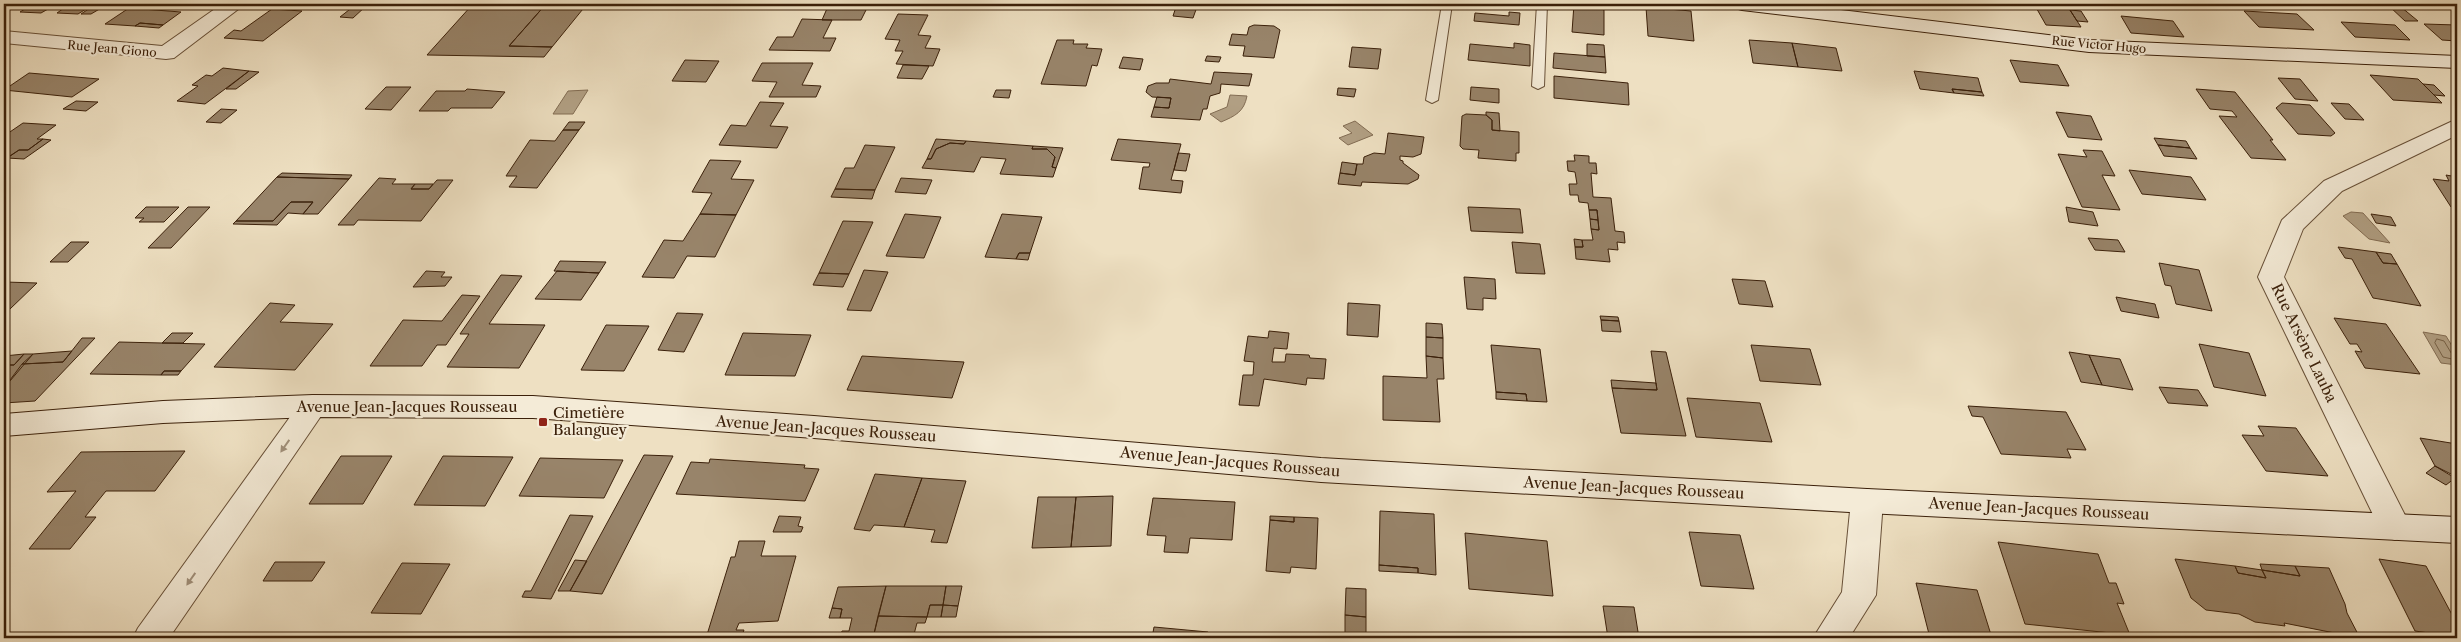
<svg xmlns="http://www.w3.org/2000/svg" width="2461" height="642" viewBox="0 0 2461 642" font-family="'Libre Caslon Text',serif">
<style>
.water{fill:#b19f83;stroke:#826c53}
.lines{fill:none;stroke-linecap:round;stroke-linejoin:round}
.shore{stroke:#766046;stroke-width:1}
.building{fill:#98846a;stroke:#3b200a}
.lane-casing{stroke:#685038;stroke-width:2}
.street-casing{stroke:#685038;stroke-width:2}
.secondary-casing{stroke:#3b200a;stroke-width:2}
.path{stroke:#3b200a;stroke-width:2.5;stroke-dasharray:3 2;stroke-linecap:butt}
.lane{fill:#f4ebd7;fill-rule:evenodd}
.street{fill:#f4ebd7;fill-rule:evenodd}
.secondary{fill:#f4ebd7;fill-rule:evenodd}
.oneway{fill:#a1907b}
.poi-dot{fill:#8f2418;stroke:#f4ebd7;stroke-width:2}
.labels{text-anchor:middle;stroke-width:4.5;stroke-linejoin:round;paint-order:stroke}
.far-street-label{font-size:12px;fill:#3b200a;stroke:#f4ebd7}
.street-label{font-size:15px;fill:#3b200a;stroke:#f4ebd7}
.poi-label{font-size:15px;fill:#3b200a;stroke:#f4ebd7;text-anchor:start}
</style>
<rect width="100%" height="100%" fill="#eee0c2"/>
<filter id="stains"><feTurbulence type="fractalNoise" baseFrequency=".004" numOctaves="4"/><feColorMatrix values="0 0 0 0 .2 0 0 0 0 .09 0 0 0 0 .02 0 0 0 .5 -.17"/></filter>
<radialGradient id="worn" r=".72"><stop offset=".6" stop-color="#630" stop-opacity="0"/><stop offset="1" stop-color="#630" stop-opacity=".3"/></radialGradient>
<path class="water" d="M588 90 573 114H553L568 91Z
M1230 95 1247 96C1244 112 1235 116 1221 122L1210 114 1227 107Z
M1355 121 1373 135 1348 145 1339 138 1352 133 1343 126Z
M2351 212 2363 213 2390 243 2369 239 2343 216Z
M2423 332 2446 336 2457 354V365L2441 363Z"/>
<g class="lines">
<path class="shore" d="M2437 339 2444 341 2453 356 2452 359 2443 357 2435 343Z"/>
</g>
<path class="building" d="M33 4H94L78 14 57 13 67 6 55 5 41 13 20 12Z
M96 4H108L91 14H81Z
M379 4H416L412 8 376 7Z
M455 4H546L509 46 552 47 544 57 427 55 472 5Z
M546 4H587L552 47 509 46Z
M829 4H869L861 20H822Z
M1177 4H1198L1193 18 1173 16Z
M1574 4 1596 6 1604 10V35L1572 32Z
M2034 4H2066L2081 27 2046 25Z
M354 6H366L353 18 340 17Z
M2389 6 2401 7 2418 21H2405Z
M1646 7 1691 11 1694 41 1648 36Z
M129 8 181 12 163 25 140 23 135 26 105 24Z
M272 9 302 11 263 41 224 38 234 30 241 31Z
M2070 10 2081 11 2088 22 2077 21Z
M2244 11 2297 14 2314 30 2259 27Z
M1509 12 1520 13 1519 25 1474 21 1475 13 1509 16Z
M898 14 928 15 918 35 931 36 925 48 940 49 933 66 896 64 903 51H895L900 40 885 39Z
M2121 16 2173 21 2184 37 2131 33Z
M802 19 832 20 823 38H836L830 51 769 50 777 37H793Z
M2341 22 2395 25 2410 40 2355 37Z
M140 23 163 25 159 28 135 26Z
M2424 24 2457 25V41L2442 40Z
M1254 25 1274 26 1280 30 1274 58 1243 56 1245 46 1229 45 1232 34 1247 35 1249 27Z
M1057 40H1074L1073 44H1088L1086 48 1102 49 1097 66 1092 65 1086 86 1041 84Z
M1749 40 1792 43 1798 67 1753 63Z
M1514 43 1530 45V66L1468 60 1470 44 1514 48Z
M1792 43 1836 48 1842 71 1798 67Z
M1587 44 1604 45 1605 57 1587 56Z
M1352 47 1381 49 1378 69 1349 67Z
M1554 53 1605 57 1606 73 1553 68Z
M1207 56 1221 57 1219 62 1205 61Z
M1123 57 1143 59 1140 70 1119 68Z
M685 60 719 61 706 82 672 81Z
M2010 60 2058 65 2069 86 2020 82Z
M762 63H813L802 85 821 86 816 97H769L777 82 752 81Z
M903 65 929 66 922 79 897 78Z
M223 68 249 71 205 104 177 101 198 86 192 85 206 75 212 76Z
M249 71 259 72 236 89H226Z
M1914 71 1978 78 1982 92 1952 89 1954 93 1920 89Z
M1214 72 1252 74 1249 86 1221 84 1220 93 1210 96 1207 109H1203L1200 120 1151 117 1154 107 1169 108 1171 98 1152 97 1146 92 1148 86 1156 83H1169L1170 79 1211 84Z
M29 73 99 79 72 97 4 90Z
M2370 75 2418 79 2442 103 2393 100Z
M1554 76 1628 83 1629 105 1554 98Z
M2278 78 2300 79 2318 101 2295 99Z
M2423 84 2434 85 2445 96 2434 95Z
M386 87H411L391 110 365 109Z
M1471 87 1499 89V103L1470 100Z
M1338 88 1356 89 1354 97 1337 95Z
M467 89 505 92 492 108H451L448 111H419L436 91H465Z
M1952 89 1982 92 1984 96 1954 93Z
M2196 89 2235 92 2273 140H2270L2286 160 2251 158 2219 116 2237 117 2232 111 2210 109Z
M996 90H1011L1009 98 993 97Z
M1157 97 1171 98 1169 108 1154 107Z
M76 101 98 102 86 111 63 109Z
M760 102 784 103 770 126 788 127 777 148 719 145 731 125 746 126Z
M2282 103 2310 105 2335 133 2331 136 2298 134 2276 108Z
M2331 103 2349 104 2364 120 2345 119Z
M221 109 237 110 221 123 206 122Z
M1486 112 1499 113 1500 131 1492 130V120L1486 115Z
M2056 112 2091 116 2102 140 2068 137Z
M1466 114 1486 115 1492 120V130L1519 132V153H1516V161L1478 158 1479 150 1463 149 1460 146 1462 116Z
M569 122H585L579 130H563Z
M23 123 56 125 37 139H43L28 150H19L7 158H4V136Z
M563 130H579L537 188 509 187 517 176H506L530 140 555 141Z
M1388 133 1424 137 1421 154 1413 157 1400 156V160L1403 161V163L1419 175 1418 179 1408 184 1362 182 1361 186 1338 184 1340 173 1355 175 1357 164H1363L1364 157 1374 153 1385 154Z
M2154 138 2186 141 2190 148 2158 145Z
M43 139 51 140 24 159 7 158 19 150H28Z
M936 139 966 141 964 144 950 143 936 149 931 159H927Z
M1118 139 1181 144 1171 180 1183 181 1181 193 1139 189 1143 167H1149L1150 163 1111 160Z
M966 141 1033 146 1032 149H1047L1055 157 1052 167 1056 168 1053 177 1000 174 1006 159 981 157 974 172 922 168 927 159H931L936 149 950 143 964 144Z
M865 145 895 147 875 190 835 189 845 168H854Z
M2158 145 2190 148 2197 159 2164 156Z
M1033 146 1063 148 1056 168 1052 167 1055 157 1047 149H1032Z
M2083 150 2102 151 2115 176 2102 175 2120 210 2082 207 2058 154 2087 157Z
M1178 153 1190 154 1186 171 1174 170Z
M1574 155 1589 156V163H1596L1597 174 1591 173 1593 197 1611 198 1615 231 1624 232 1625 243 1617 242 1618 250 1608 249 1610 262 1576 259 1575 247H1583L1582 240H1593L1591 229 1599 230 1597 210H1589L1588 203 1579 202 1578 195H1570L1569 184H1577L1575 172 1568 171 1567 161H1575Z
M710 160 741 161 731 179 754 180 736 215 700 214 712 193 692 192Z
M1342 162 1357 164 1355 175 1340 173Z
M2129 170 2191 177 2206 200 2142 194Z
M282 173 352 175 349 179 277 177Z
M2446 175 2457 177V208L2451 207 2433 179 2449 181Z
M277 177 349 179 318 214H303L313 202H291L273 221H236Z
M379 178 396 179 392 184H415L411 189H429L437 180H453L421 221 358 220 354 225H338Z
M901 178 932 180 926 194 895 192Z
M415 184H433L429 189H411Z
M835 189 875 190 872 199 831 197Z
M291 202H313L303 214 288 213 277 225 233 224 236 221H273Z
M146 207H179L164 222H139L144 218H135Z
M188 207H210L171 248H148Z
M1468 207 1520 209 1523 233 1471 231Z
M2066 207 2093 212 2098 226 2069 222Z
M1589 210H1597L1598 220 1590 219Z
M700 214 736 215 715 257 687 256 674 278 642 277 664 240 683 241Z
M905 214 941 217 924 258 886 256Z
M1002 214 1042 217 1030 253H1019L1016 259 985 257Z
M2371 214 2391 217 2396 226 2376 223Z
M1590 219 1598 220 1599 230 1591 229Z
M843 221 873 222 849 274 819 273Z
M2088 238 2118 240 2125 252 2095 250Z
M1574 239 1582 240 1583 247H1575Z
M71 242H89L68 262H50Z
M1512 242 1540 244 1545 274 1516 273Z
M2338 247 2376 252 2383 263 2397 264 2421 306 2373 298 2352 259 2345 258Z
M2376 252 2391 254 2397 264 2383 263Z
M1019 253H1030L1028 260 1016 259Z
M560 261 606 262 599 273 554 271Z
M2159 263 2199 270 2212 311 2176 304 2171 286 2165 285Z
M864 270 888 272 871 311 847 310Z
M426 271 445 272 441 277H452L445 286 413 287Z
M557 271 599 273 581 300 535 299Z
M819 273 849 274 843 287 813 285Z
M501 275 522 276 489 324 545 325 519 368 447 367 469 334H460Z
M1464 277 1495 279 1496 299 1483 298V310L1467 309Z
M1732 279 1765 281 1773 307 1739 304Z
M5 282 37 283 10 309H4Z
M462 295 480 296 446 345H437L422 366H370L403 320 442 321Z
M2116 297 2155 304 2159 318 2121 311Z
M270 303 295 305 280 322 333 324 295 370 214 367Z
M1348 303 1380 305 1378 337 1347 335Z
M677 313 703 314 684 352 658 350Z
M1600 316 1618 317 1619 321 1601 320Z
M2334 318 2386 324 2420 374 2365 368 2355 351 2362 352 2357 344H2350Z
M1601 320 1619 321 1621 332 1602 331Z
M1426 323 1442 324 1443 338 1426 337Z
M606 325 649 326 624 371 581 370Z
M1269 331 1289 333 1287 349 1274 348 1272 362H1285L1286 354 1309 355 1310 358 1326 359 1324 379 1307 378 1306 385 1264 379 1259 406 1239 405 1243 375H1253L1254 362 1244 361 1248 336 1268 338Z
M172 333H193L183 343H162Z
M743 333 811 335 795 376 725 375Z
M1426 337 1443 338V358L1426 356Z
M82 338H95L35 401 4 403V388L22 364 63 362Z
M119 342 205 344 181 371H164L161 375 90 374Z
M2199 344 2249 353 2266 396 2214 387Z
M1491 345 1540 349 1547 402 1527 401 1526 394 1496 392Z
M1751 345 1810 349 1821 385 1760 381Z
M72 351 63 362 22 364 33 354Z
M1651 351 1666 352 1686 436 1621 433 1612 388 1657 390Z
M2069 352 2089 355 2102 385 2081 382Z
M24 354 14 365H4V356Z
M24 354H33L4 388V365H14Z
M2089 355 2120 359 2133 390 2102 385Z
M862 356 964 362 952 398 847 390Z
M1426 356 1443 358 1444 379H1437L1440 422 1383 420V376L1427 378Z
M164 371H181L178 375H161Z
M1611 380 1656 383 1657 390 1612 388Z
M2159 387 2198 390 2208 406 2168 403Z
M1496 392 1526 394 1527 401 1496 399Z
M1687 398 1760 403 1772 442 1696 437Z
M1968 406 2066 412 2086 450 2067 449 2071 458 2001 454 1983 417 1972 416Z
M2258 426 2296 428 2328 476 2266 471 2242 435 2264 436Z
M2420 438 2457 444V477L2435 466Z
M185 451 155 491H106L85 517H96L70 549H29L76 491 47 492 81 452Z
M644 455 673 456 602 594 570 591Z
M341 456H392L363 504H309Z
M443 456 513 457 485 506 414 505Z
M540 458 623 460 604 498 519 496Z
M710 459 805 465 804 468 819 469 805 501 676 494 691 462 709 463Z
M2435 466 2455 478 2446 485 2426 473Z
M875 474 922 478 904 527 874 525 870 531 854 529Z
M922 478 966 481 947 543 931 542 935 530 904 527Z
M1113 496 1111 546 1071 547 1076 497Z
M1038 497H1076L1071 547 1032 548Z
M1153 498 1235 502 1232 540 1190 538 1188 553 1164 552 1166 536 1147 535Z
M1380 511 1434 514 1436 575 1418 573V568L1379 565Z
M570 515 593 516 551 599 522 597 525 591H531Z
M779 516 801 517 798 526 803 527 801 532H773Z
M1270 516 1294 517V522L1270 520Z
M1294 517 1318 518 1316 569 1291 567 1290 573 1266 571 1270 520 1294 522Z
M1689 532 1740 535 1754 589 1701 586Z
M1465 533 1547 541 1553 596 1469 589Z
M739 541H765L761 556H796L778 621 739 623 736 630H744L741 638H706L731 557H735Z
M1998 542 2098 554 2109 583H2116L2124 604 2117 603 2130 635 2025 624Z
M2175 559 2235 566 2238 573 2266 578 2262 570 2300 576 2295 566 2329 568 2345 604 2347 613 2360 638 2284 623 2285 626 2255 622 2239 614 2206 610 2191 598Z
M2379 559 2426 566 2457 624V638H2445L2443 635 2415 631Z
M575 560 587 561 570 591H558Z
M275 562H325L312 581H263Z
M402 563 450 564 421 614 371 613Z
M2260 564 2295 566 2300 576 2262 570Z
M1379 565 1418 568V573L1379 571Z
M2235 566 2262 570 2266 578 2238 573Z
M1916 583 1977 590 1992 638H1930Z
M886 586 873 638H840L842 631H849L852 618H840L842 609 832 608 838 587Z
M886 586H946L943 605H930L927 617 878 616Z
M946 586H962L958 606 943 605Z
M1346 588 1366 589V617L1345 615Z
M930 605H943L941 617H927Z
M943 605 958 606 956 617H941Z
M1603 606 1634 607 1639 638H1608Z
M832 608 842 609 840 618H829Z
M1345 615 1366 617V638H1345Z
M878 616 927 617 925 623H917L913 638H873Z
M1154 627 1208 632 1207 638H1152Z
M504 633 529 634 527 638H501Z
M398 634H431L428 638H396Z"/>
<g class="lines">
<g class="lane-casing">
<path id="lane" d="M1442 4H1452L1438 100 1432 103 1426 100Z
M1537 4H1547L1544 86 1538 89 1532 86Z"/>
</g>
<g class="street-casing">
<path id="street" d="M222 4H245L174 58 166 59 4 43V31L162 46Z
M2457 119V135L2342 191 2303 229 2284 277 2411 527 2406 536 2395 540 2384 536 2379 527 2258 277 2282 220 2324 181Z
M313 395 323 399 328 406 323 413 169 638H133L138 628 303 399Z
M1867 489 1878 492 1883 501 1876 595 1849 638H1813L1842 592 1851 501 1856 492Z"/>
</g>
<g class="secondary-casing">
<path id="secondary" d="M1732 4H1791L2089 40 2457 56V68L2089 52 1742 10 1735 8Z
M313 395 533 396 814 416 1321 458 1867 489 2457 517V543L1867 513 1321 482 814 438 533 418 313 417 163 423 4 436V414L163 401Z"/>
</g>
<path class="path" d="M1697 4 1716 7"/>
<use href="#lane" class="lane"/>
<use href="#street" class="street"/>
<use href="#secondary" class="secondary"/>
</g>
<defs><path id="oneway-solid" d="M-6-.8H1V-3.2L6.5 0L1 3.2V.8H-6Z" transform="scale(1.25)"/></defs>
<g class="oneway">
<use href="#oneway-solid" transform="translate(285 446) rotate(125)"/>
<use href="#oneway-solid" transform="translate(191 579) rotate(125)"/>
</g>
<rect class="poi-dot" x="538" y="417" width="10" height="10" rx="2.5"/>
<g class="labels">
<g class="far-street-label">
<text transform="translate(2099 45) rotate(5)" y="4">Rue Victor Hugo</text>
<text transform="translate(112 49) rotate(5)" y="4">Rue Jean Giono</text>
</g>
<g class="street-label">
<text transform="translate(2304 343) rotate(64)" y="5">Rue Arsène Lauba</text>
<text x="407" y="412">Avenue Jean-Jacques Rousseau</text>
<text transform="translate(826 429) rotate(4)" y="5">Avenue Jean-Jacques Rousseau</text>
<text transform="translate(1230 462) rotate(5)" y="5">Avenue Jean-Jacques Rousseau</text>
<text transform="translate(1634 488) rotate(3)" y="5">Avenue Jean-Jacques Rousseau</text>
<text transform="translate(2039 509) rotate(3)" y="5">Avenue Jean-Jacques Rousseau</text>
</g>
<g class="poi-label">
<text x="553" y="418">Cimetière<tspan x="553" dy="17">Balanguey</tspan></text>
</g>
</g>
<rect width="2461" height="642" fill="none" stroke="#eee0c2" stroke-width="20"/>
<rect x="5" y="5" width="2451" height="632" fill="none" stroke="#3b200a" stroke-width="2.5"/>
<rect x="10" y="10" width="2441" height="622" fill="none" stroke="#3b200a"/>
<rect width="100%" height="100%" filter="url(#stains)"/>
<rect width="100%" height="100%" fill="url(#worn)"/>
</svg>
